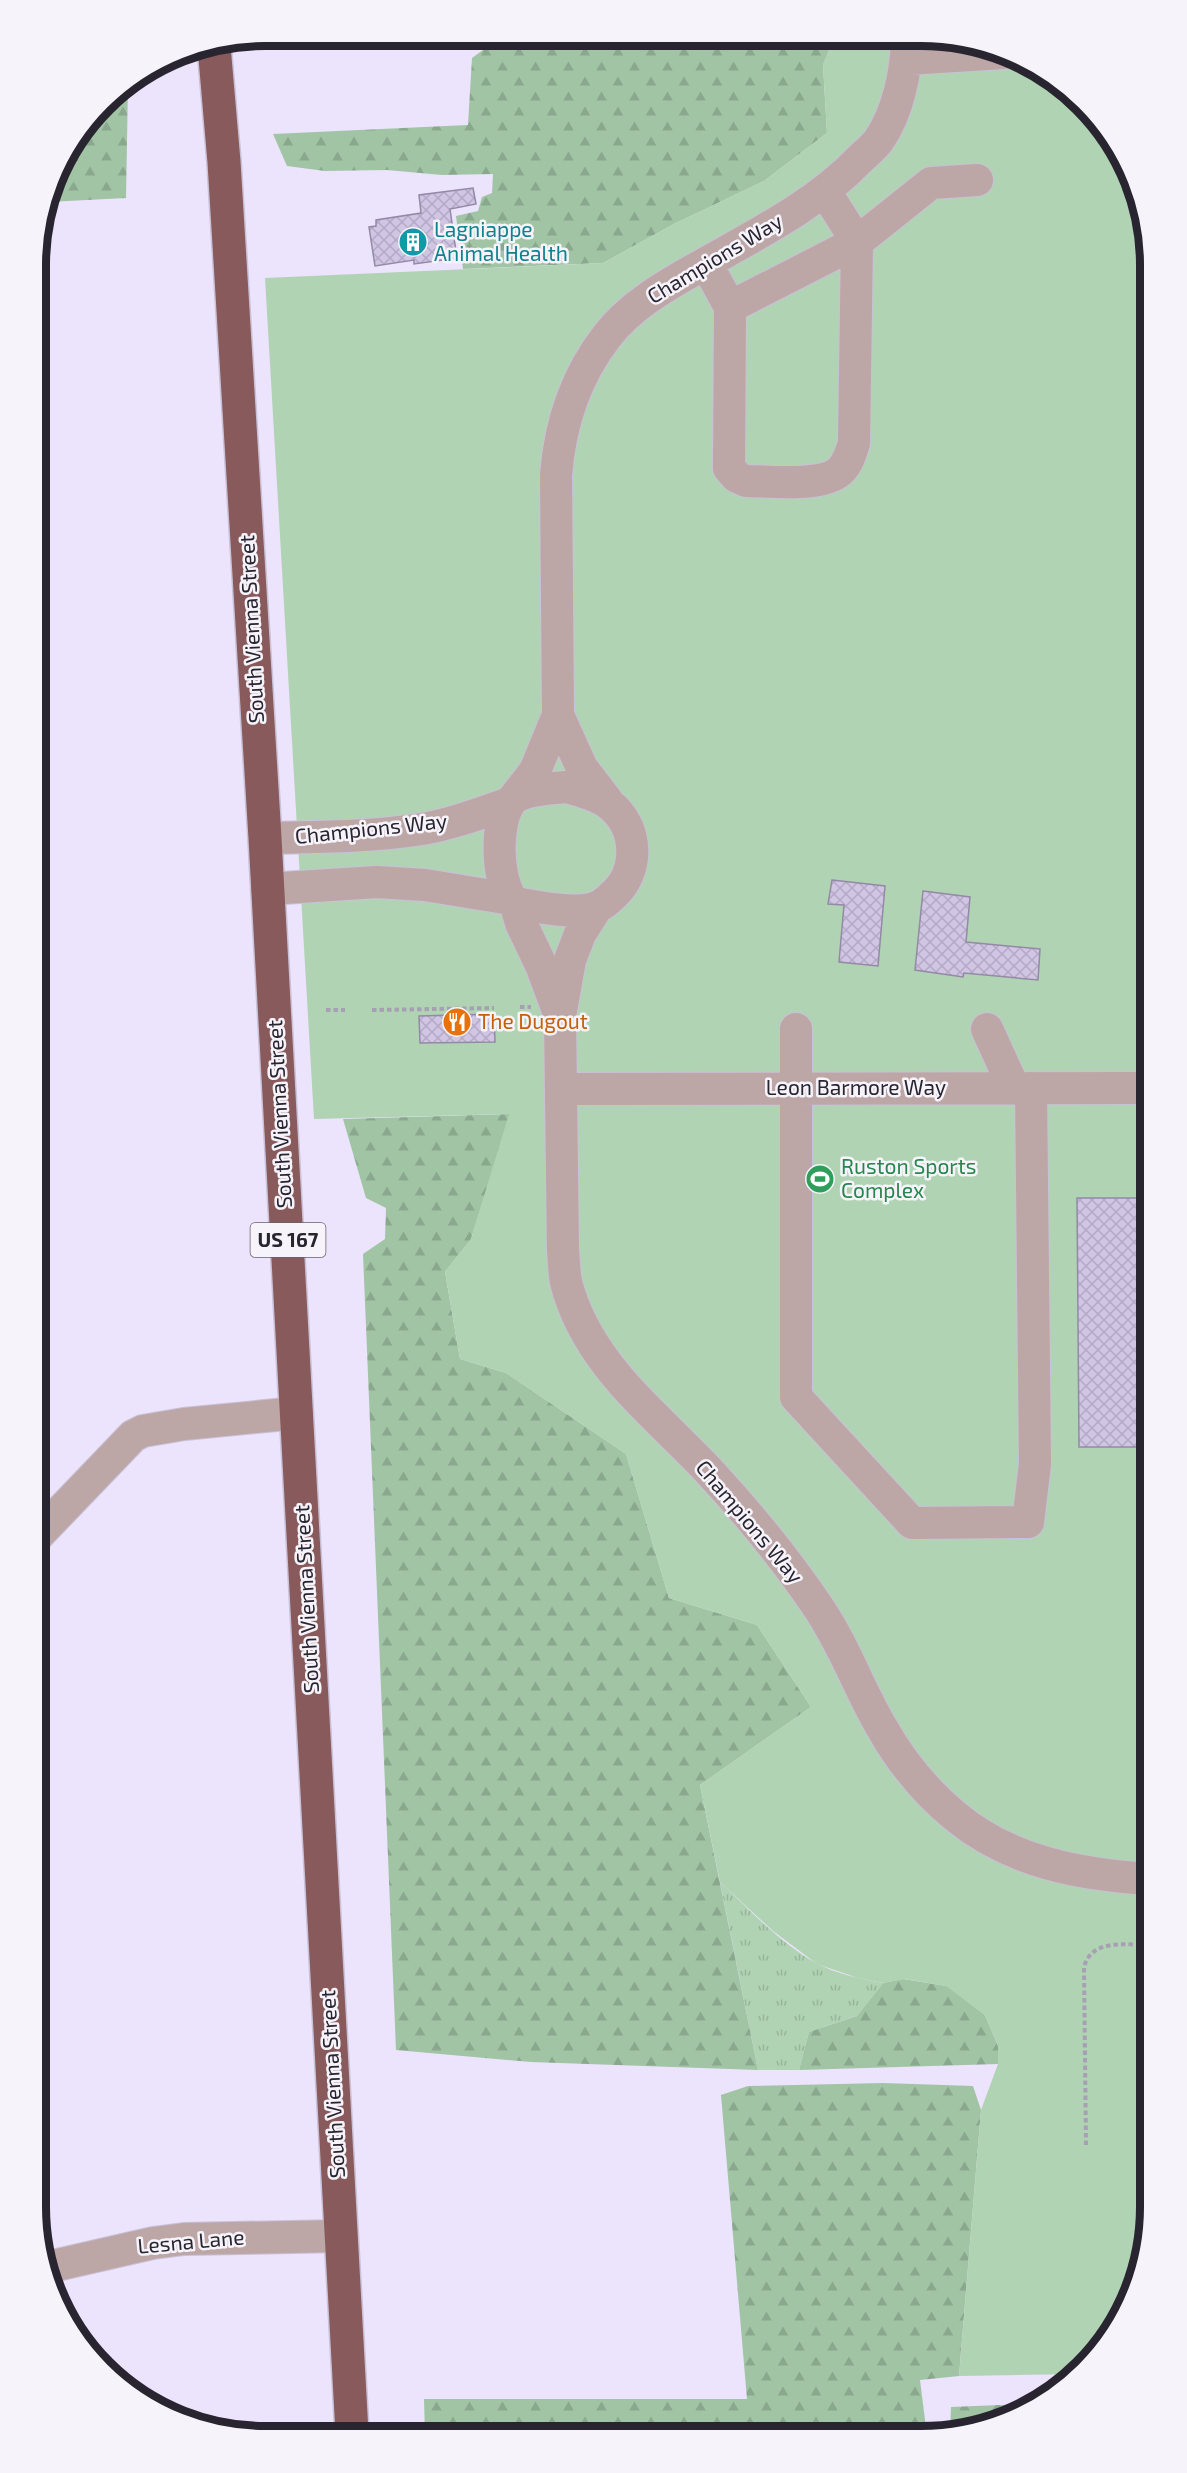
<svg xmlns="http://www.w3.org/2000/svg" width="1187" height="2473" viewBox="0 0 1187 2473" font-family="'Exo 2',sans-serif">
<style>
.grass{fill:url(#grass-tufts)}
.forest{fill:url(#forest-firs)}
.garden{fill:#b0d3b3}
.building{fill:url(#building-cross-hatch);stroke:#9489a6;stroke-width:1.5}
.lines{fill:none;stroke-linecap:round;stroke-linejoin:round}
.minor-casing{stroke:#c9c1d7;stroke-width:34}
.highway-casing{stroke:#c9c1d7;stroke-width:36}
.path{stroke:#a7a0b4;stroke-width:4;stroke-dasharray:4.5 3;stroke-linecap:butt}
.minor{stroke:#bda6a6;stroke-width:32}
.highway{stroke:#885a5b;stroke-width:33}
.labels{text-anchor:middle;stroke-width:5;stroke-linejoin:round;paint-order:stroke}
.shield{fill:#f6f4fa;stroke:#66636d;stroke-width:1.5}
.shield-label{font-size:20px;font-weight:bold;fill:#292530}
.culture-label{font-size:21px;fill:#0d838f;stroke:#f6f4fa;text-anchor:start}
.street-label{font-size:21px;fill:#292530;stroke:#f6f4fa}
.food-label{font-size:21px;fill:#c56008;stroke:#f6f4fa;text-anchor:start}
.leisure-label{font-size:21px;fill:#27864d;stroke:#f6f4fa;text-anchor:start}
.rim{fill:none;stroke:#292530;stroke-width:8}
</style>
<defs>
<pattern id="grass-tufts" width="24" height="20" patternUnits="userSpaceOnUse" patternTransform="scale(1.5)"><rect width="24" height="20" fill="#b0d3b3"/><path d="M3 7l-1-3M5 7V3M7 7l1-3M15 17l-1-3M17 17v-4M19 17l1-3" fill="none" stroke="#97b59a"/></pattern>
<pattern id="forest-firs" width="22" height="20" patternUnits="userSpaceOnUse" patternTransform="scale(1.5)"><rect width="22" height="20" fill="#a0c4a4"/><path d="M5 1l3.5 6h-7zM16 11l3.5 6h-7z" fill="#8aa88e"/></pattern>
<pattern id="building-cross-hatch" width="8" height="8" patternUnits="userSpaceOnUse" patternTransform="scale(1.5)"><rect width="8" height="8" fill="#d1c5e4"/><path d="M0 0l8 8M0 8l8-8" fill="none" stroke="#b3a9c4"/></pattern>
</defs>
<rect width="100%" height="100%" fill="#ece3fc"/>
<path class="grass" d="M720 1882C750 1910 780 1943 816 1963 836 1974 862 1979 883 1983L857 2016 809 2032 799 2070H758Z"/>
<path class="forest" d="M501 37 833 40 823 65 827 133 764 181 674 224 603 263 463 269 456 216 478 211 482 197 492 193 493 174 442 175 387 170 325 171 287 166 273 134 468 125 472 58Z
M128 84 126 198 48 202 60 164 114 93Z
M510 1114 471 1239 445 1272 460 1359 506 1373 626 1454 669 1598 757 1625 811 1707 700 1785 758 2070 531 2062 396 2050 363 1254 385 1239 386 1208 366 1198 343 1119Z
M903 1979 947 1986 985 2015 998 2046V2064L799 2070 809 2032 857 2016 883 1983Z
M883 2083 973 2086 981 2110 959 2376 920 2380 927 2436 425 2434 424 2399H747L721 2095 748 2086Z
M1000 2405H1033L981 2429 950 2433 951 2407Z"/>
<path class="garden" d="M833 40H966L1023 60 1073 93 1120 150 1143 206 1151 265 1150 2223 1134 2295 1103 2348 1075 2374 959 2376 981 2110 998 2064V2046L985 2015 946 1986 904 1979 883 1983 858 1978 817 1964 773 1931 720 1882 700 1785 811 1707 757 1625 669 1598 626 1454 506 1373 460 1359 445 1272 471 1239 509 1114 314 1119 265 278 603 263 674 224 764 181 827 133 823 65Z"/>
<path class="building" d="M473 188 476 204 450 209 457 258 414 264V260L375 266 369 227 376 226V220L421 213 419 195Z
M832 880 885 886 878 966 839 962 844 905 828 904Z
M923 891 970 897 966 942 1040 949 1038 980 964 973 963 977 915 970Z
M494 1014 495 1042 420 1043 419 1016Z
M1077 1198H1151V1447H1079Z"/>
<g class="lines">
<g class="minor-casing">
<path id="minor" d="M907 59 1003 53
M706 263 730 307 729 468 737 477 746 481C770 481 826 488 842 469 849 461 851 452 854 443L857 242 825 191
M730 307 857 242 931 183 977 180
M558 715 582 768 608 802
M567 787C580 791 598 795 609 804 639 827 640 872 612 896 608 900 602 905 597 907 576 915 537 907 515 903 496 885 494 820 512 800 522 790 553 788 567 787Z
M514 798 535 771 558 715 556 475C560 425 575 377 607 336 630 306 665 286 697 268 753 236 815 206 860 159 866 153 874 147 879 140 898 112 906 73 907 40
M265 838C317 837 370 837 422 829 452 824 481 813 510 803
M267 889 377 882 425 885 511 899
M515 903 521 923 541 965 560 1016
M597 907 580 934 570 960 560 1016 563 1250C564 1260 564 1272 566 1282 586 1362 653 1412 707 1469 747 1512 785 1558 818 1607 844 1645 859 1689 882 1728 900 1760 926 1792 955 1816 1010 1862 1081 1875 1151 1879
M796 1029V1397L912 1523 1028 1522 1035 1464 1031 1088
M987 1029 1014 1088
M561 1089 1151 1088
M37 1536 133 1436 143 1431 184 1424 297 1413
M44 2268 153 2243 184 2239 341 2236"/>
</g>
<g class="highway-casing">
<path id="highway" d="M214 46 224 162 265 838 352 2433"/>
</g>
<path class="path" d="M520 1007H531
M326 1010H345
M372 1010 494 1008
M1086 2145 1084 1967C1092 1938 1126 1945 1151 1945"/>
<use href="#minor" class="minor"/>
<use href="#highway" class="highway"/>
</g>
<defs>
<g id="building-disc" transform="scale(1.5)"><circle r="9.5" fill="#0f9aa8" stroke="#f6f4fa"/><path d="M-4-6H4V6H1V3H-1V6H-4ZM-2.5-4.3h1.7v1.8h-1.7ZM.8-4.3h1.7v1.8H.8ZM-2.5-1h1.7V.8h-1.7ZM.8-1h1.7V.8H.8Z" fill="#fff"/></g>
<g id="restaurant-disc" transform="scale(1.5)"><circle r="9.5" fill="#e8710a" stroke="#f6f4fa"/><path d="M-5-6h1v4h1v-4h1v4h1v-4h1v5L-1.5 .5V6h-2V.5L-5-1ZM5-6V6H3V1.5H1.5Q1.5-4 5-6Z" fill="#fff"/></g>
<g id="stadium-disc" transform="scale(1.5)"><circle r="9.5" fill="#2e9e5b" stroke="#f6f4fa"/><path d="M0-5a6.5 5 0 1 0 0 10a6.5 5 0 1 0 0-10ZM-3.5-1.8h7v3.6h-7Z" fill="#fff"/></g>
</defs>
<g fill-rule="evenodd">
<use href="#building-disc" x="413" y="242"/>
<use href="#restaurant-disc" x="457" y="1022"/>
<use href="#stadium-disc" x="820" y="1179"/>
</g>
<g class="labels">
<rect class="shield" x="250.5" y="1223" width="75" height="34" rx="4.5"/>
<g class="shield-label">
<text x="288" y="1247">US 167</text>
</g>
<g class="culture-label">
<text x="434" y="237">Lagniappe<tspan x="434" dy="24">Animal Health</tspan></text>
</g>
<g class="street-label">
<text transform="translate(715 259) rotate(-31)" y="7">Champions Way</text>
<text transform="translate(252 629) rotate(-93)" y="7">South Vienna Street</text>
<text transform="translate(371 829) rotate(-6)" y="7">Champions Way</text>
<text x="856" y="1095">Leon Barmore Way</text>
<text transform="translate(280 1114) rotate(-93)" y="7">South Vienna Street</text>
<text transform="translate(749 1522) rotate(50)" y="7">Champions Way</text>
<text transform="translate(307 1599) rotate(-93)" y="7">South Vienna Street</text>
<text transform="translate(333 2084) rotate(-93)" y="7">South Vienna Street</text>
<text transform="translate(191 2242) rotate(-5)" y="7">Lesna Lane</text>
</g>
<g class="food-label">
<text x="478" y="1029">The Dugout</text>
</g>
<g class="leisure-label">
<text x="841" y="1174">Ruston Sports<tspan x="841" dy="24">Complex</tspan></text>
</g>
</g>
<path d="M0 0H1187V2473H0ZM265 46H921A219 219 0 0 1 1140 265V2207A219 219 0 0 1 921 2426H265A219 219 0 0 1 46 2207V265A219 219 0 0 1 265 46Z" fill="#f6f4fa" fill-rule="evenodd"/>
<path class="rim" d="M265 46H921A219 219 0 0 1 1140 265V2207A219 219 0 0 1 921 2426H265A219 219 0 0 1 46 2207V265A219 219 0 0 1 265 46Z"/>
</svg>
